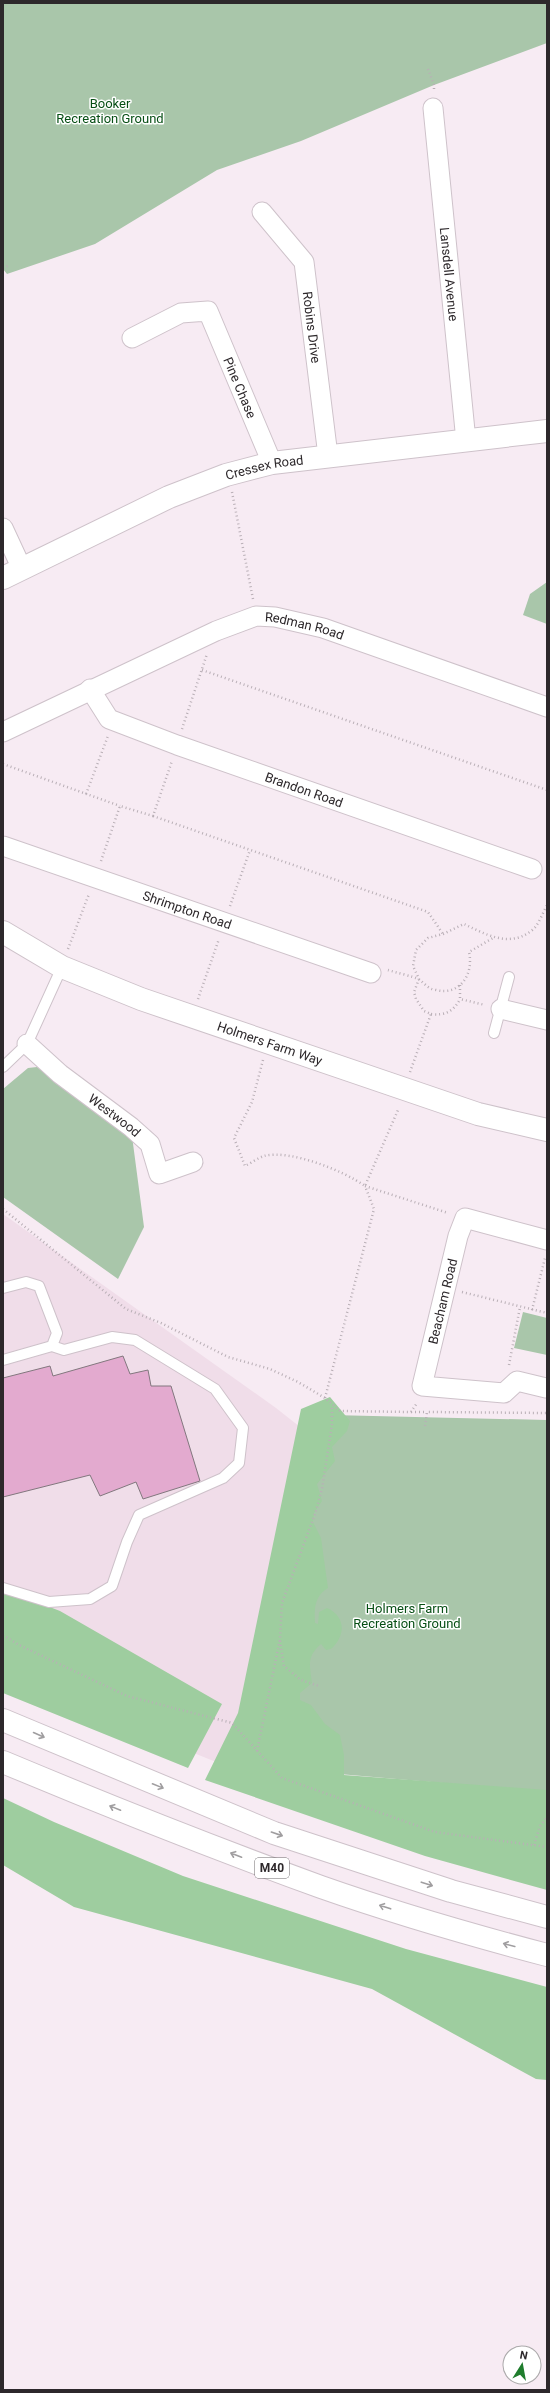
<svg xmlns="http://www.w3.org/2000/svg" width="550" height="2393" viewBox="0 0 550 2393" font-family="Roboto,sans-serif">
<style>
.built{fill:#f0dde9}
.green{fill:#a9c6aa}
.forest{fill:#9ecd9f}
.building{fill:#e3aacf;stroke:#82777e}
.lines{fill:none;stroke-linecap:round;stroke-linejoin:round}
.service-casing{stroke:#cec2ca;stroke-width:12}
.minor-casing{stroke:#cec2ca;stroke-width:21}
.tertiary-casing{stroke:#cec2ca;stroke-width:24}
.motorway-casing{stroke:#cec2ca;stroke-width:24}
.path{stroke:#b9afb6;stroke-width:2.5;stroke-dasharray:1 3;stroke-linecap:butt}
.service{stroke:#fff;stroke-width:10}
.minor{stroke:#fff;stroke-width:19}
.tertiary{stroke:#fff;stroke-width:22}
.motorway{stroke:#fff;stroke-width:22}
.oneway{stroke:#a09ea0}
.labels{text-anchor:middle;stroke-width:3;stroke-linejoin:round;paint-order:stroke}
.shield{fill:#fff;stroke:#6c686b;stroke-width:1}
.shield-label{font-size:12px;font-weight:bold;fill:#2d282b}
.park-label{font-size:13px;fill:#074f15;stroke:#fff}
.street-label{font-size:13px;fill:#2d282b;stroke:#fff}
</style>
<rect width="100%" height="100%" fill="#f7ebf3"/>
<path class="built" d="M3 1214 276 1408 319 1442 248 1775 184 1749 3 1639Z"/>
<path class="green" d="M3 3H547V43L434 85 301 141 217 170 95 244 7 274 3 269Z
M547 582V624L523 615 530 594Z
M37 1067 132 1136 144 1227 118 1279 3 1197V1089L28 1068Z
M523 1312 547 1318V1355L514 1348Z
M331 1415 547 1420V1792L339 1774 242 1715Z"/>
<path class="forest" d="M330 1397 350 1421 347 1431 332 1447 335 1461 317 1484 322 1501 314 1513 313 1522 321 1538 328 1588C315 1596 314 1607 315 1623L318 1624 319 1612 327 1608C347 1617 345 1637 331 1649L326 1650 321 1644C306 1657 310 1666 312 1683L300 1693V1700L311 1705 325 1724 340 1735 344 1755V1775L547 1790V1890L425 1856 205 1780 238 1713 301 1409Z
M3 1589 60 1611 222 1704 188 1768 3 1693Z
M3 1798 54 1822 183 1876 406 1949 547 1987V2080L536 2079 372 1989 74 1907 3 1865Z"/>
<path class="building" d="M123 1356 130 1374 148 1370 151 1386H171L200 1481 143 1499 136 1482 100 1496 90 1475 3 1497V1378L50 1366 53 1376Z"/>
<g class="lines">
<g class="service-casing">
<path id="service" d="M494 1033 509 977
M3 1067 27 1044 62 967
M3 1288 26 1282 39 1286 57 1333 52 1346 3 1360
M3 1588 49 1602 90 1599 112 1586 127 1542 139 1515 223 1478 239 1463 243 1428 215 1389 135 1340 112 1337 64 1350 52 1346"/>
</g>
<g class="minor-casing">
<g id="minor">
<path id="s1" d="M433 108 466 441"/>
<path id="s2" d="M262 212 304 262 328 456"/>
<path id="s3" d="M132 338 181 313 208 311 272 463"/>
<path d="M3 528 22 569"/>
<path id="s4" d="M90 689 109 719 177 745 532 869"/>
<path id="s5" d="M3 732 216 631 256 616 275 617 323 628 547 707"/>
<path id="s6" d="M3 846 371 973"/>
<path d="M501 1009 547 1020"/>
<path id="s7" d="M27 1044 60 1074 131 1127 150 1144 159 1174 193 1162"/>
<path id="s8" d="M546 1388 517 1381 504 1393 422 1386 458 1236 465 1218 547 1240"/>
</g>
</g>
<g class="tertiary-casing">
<g id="tertiary">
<path id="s9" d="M3 578 169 497 226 475 272 463 547 431"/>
<path id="s10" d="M3 932 62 967 141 999 478 1114 547 1130"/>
</g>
</g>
<g class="motorway-casing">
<path id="motorway" d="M3 1720 274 1833 451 1891 547 1917
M3 1762C108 1806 214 1848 321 1887 395 1913 471 1935 547 1955"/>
</g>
<path class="path" d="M428 69 434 85V92
M3 268 10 265
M232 492 253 599
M202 670 547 790
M182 729 207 654
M3 764 120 806
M86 794 108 736
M153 816 428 912 443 934
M101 861 120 806 153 816 172 761
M230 906 250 850
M68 949 89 894
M388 970C394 972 415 977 418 979 424 982 427 989 436 990 460 996 474 974 469 952L493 938
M460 985V999L485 1005
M198 999 219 939
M431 1014C445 1016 454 1011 460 999
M263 1060 252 1102 234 1138 245 1166C251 1163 258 1158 264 1156 290 1149 344 1171 365 1186L398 1110
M410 1072 431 1014 424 1011 416 999 414 992 419 979 413 966 416 950 428 938 443 934 464 924C485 934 509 948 531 931 538 927 543 912 547 905
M365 1186 448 1213
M3 1209 126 1309 161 1323 228 1357 270 1369 298 1382 325 1398 340 1411 411 1412 417 1403
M462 1292 547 1313
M532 1310 545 1258
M509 1365 520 1307
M325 1398 374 1209 365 1186
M411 1412H427
M425 1426 427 1412 547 1413
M3 1635 19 1645 127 1696 232 1723 282 1778 435 1832 547 1847
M280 1641 284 1666 301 1680 319 1686
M257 1751 280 1639 282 1603 315 1514 322 1489 332 1424V1405
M534 1845 540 1826 547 1817"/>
<use href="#service" class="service"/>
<use href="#minor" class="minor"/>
<use href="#tertiary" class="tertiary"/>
<use href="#motorway" class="motorway"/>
</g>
<defs><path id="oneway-shaft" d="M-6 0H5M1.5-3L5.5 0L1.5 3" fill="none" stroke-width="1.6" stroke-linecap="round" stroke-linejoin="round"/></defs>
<g class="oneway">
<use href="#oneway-shaft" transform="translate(39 1735) rotate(24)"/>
<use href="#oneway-shaft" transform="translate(158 1786) rotate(22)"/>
<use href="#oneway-shaft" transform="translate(115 1808) rotate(-158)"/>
<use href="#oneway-shaft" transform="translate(277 1834) rotate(19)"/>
<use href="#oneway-shaft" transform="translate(236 1855) rotate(-159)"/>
<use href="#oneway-shaft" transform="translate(427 1884) rotate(18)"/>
<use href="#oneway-shaft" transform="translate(385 1907) rotate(-162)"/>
<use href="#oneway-shaft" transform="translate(509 1945) rotate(-165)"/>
</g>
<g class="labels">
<rect class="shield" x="255" y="1858" width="34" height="20" rx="3"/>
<g class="shield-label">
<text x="272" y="1872">M40</text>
</g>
<g class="park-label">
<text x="110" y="108">Booker<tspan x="110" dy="15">Recreation Ground</tspan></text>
<text x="407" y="1613">Holmers Farm<tspan x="407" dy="15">Recreation Ground</tspan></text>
</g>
<g class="street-label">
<text dy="5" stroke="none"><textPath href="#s1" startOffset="167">Lansdell Avenue</textPath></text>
<text dy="5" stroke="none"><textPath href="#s2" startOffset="131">Robins Drive</textPath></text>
<text dy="5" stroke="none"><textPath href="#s3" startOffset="165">Pine Chase</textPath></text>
<text dy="5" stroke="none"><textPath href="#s9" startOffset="285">Cressex Road</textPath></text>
<text dy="5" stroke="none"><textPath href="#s5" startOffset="328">Redman Road</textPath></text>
<text dy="5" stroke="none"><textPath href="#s4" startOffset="243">Brandon Road</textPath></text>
<text dy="5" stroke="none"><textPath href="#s6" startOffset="195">Shrimpton Road</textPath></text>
<text dy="5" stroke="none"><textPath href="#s10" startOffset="290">Holmers Farm Way</textPath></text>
<text dy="5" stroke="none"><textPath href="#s7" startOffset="113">Westwood</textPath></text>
<text dy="5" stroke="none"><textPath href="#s8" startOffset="217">Beacham Road</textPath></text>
</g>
</g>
<rect width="550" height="2393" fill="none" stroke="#2d282b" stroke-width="8"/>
<g transform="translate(522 2365) rotate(11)"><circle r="19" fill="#ffffff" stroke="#aba9aa"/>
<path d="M0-3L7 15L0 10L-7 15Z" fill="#1f7d2d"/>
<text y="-6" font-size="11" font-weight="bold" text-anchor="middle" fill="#2d282b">N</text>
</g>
</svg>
